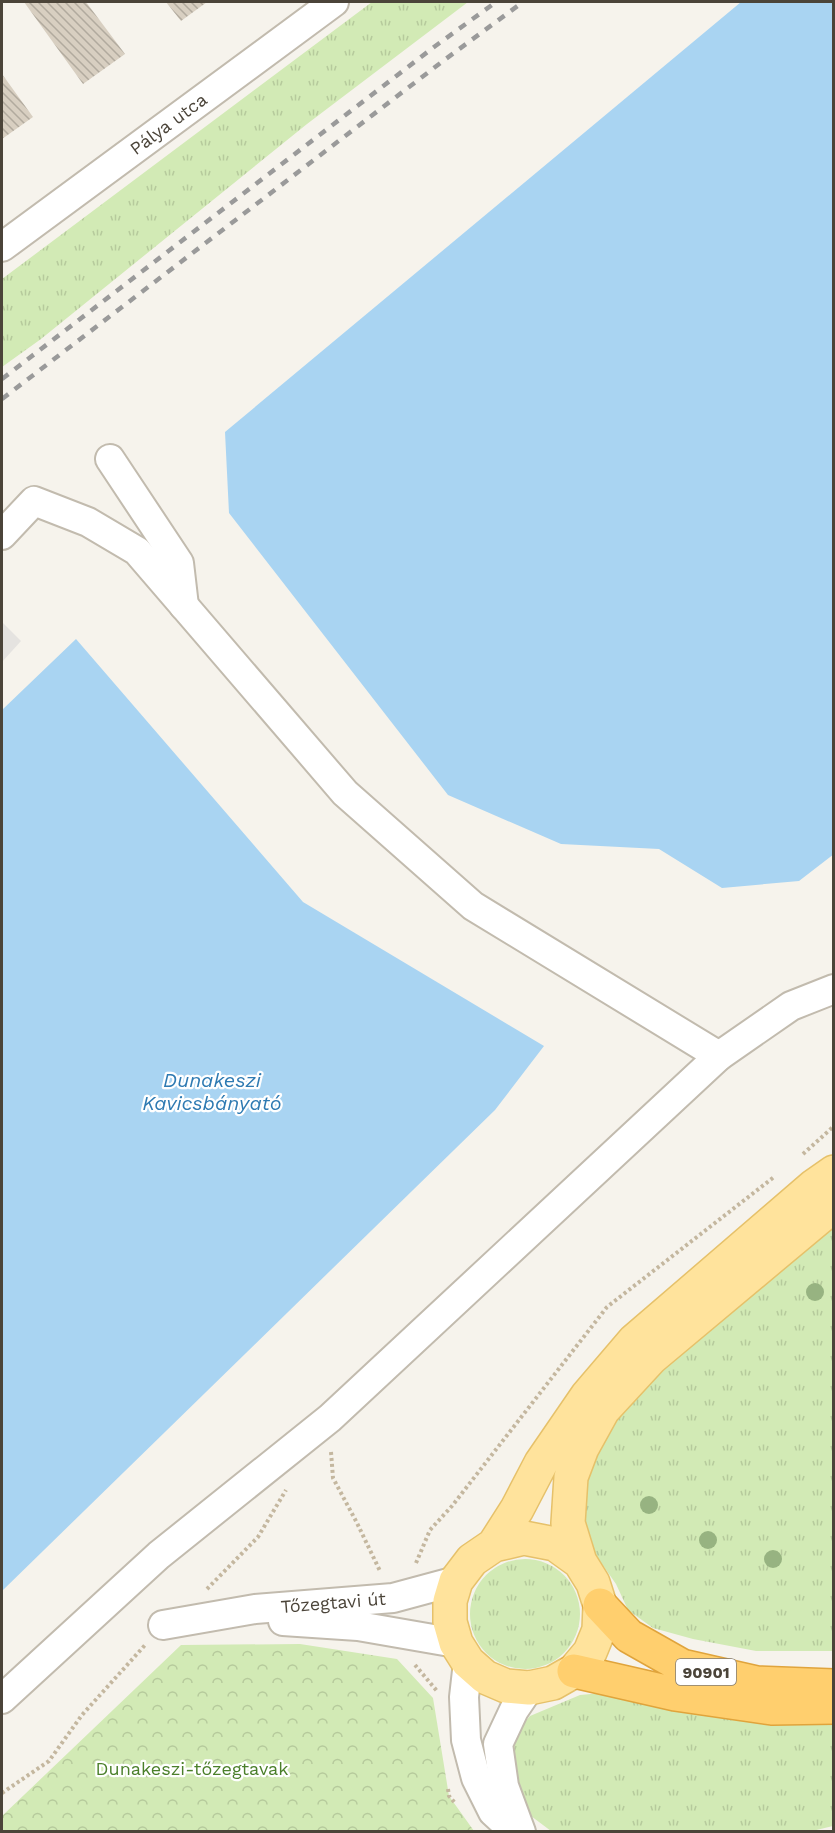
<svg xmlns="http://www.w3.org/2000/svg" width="835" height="1833" viewBox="0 0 835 1833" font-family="'Work Sans',sans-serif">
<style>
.grass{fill:url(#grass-tufts)}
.forest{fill:url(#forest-crowns)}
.parking{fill:#e5e3e0}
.water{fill:#a9d4f2}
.building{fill:url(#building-back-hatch)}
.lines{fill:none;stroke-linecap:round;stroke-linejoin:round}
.minor-casing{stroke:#c2bbae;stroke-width:32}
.major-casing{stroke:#e6c16a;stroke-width:36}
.highway-casing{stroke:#e0a43c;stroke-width:36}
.path{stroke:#c4b79f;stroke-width:4;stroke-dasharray:3 3;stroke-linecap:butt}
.minor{stroke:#fff;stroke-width:28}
.major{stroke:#ffe39c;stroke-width:33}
.highway{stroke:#ffcf6e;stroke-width:33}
.rail{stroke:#9a9a9a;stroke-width:4.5;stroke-dasharray:8 8;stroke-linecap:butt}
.tree{fill:#97b381}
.labels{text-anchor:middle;stroke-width:4.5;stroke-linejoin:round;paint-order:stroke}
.shield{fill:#fff;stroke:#817c74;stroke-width:1.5}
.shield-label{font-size:16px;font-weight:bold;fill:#4b4439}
.street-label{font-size:18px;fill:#4b4439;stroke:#fff}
.park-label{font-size:18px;fill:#4a7f2a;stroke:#fff}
.water-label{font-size:20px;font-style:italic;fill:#2e7ab2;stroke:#fff}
</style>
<defs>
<pattern id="grass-tufts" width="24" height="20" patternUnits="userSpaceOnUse" patternTransform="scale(1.5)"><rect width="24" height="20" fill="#d2eab5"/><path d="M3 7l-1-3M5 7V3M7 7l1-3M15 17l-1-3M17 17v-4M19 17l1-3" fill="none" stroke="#b6ca9c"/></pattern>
<pattern id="forest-crowns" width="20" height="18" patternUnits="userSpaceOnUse" patternTransform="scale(1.5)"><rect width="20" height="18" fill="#d2eab5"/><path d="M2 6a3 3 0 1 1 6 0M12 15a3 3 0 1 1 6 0" fill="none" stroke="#b6ca9c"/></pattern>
<pattern id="building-back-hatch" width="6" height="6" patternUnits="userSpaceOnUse" patternTransform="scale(1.5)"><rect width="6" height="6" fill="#d8cfc1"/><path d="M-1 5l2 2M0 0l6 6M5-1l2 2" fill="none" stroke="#b1aa9e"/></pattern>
</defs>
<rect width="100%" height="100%" fill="#f6f3ec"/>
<path class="grass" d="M372 2H468L307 124 41 339 2 367V279Z
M833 1221V1651H756L693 1639 653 1628 628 1610 616 1584 585 1540 582 1486 595 1453 621 1409 657 1367Z
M470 1614a55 55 0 1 1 110 0a55 55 0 1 1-110 0Z
M612 1692 833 1713V1826L808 1832 551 1831 523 1810 513 1784 512 1736 530 1716 580 1695Z"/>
<path class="forest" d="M300 1644 397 1659 433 1698 449 1796 474 1831H2V1816L181 1645Z"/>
<path class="parking" d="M2 622 21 641 2 662Z"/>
<path class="water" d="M741 2H833L834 854 799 881 722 888 659 849 561 844 448 795 229 513 225 432Z
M76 639 303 902 544 1046 495 1110 2 1591V710Z"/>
<path class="building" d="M24 2H86L125 54 83 84Z
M166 2H207L181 21Z
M2 74 33 117 2 139Z"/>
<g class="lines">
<g class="minor-casing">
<g id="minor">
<path id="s1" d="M2 247 334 2"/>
<path d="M110 459 179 563 184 606"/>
<path d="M2 535 34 501 88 522 137 551 345 793 473 906 719 1056 791 1006 834 989"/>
<path d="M283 1621 358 1626 456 1643"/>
<path id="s2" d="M163 1625 255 1609 393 1598 456 1581"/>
<path d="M468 1662 464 1697 466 1740 476 1778 493 1812 515 1832"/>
<path d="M2 1699 159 1555 330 1418 719 1056"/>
<path d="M521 1832 504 1786 498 1744 514 1710 529 1688"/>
</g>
</g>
<g class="major-casing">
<path id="major" d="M494 1545 524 1538 555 1544 580 1562 593 1583 600 1605 599 1630 590 1652 574 1671 553 1683 529 1688 506 1686 485 1677 468 1662 456 1643 450 1622V1601L456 1581 472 1560 494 1545 517 1509 541 1463 587 1396 634 1341 814 1186 834 1172
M580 1562 568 1523 571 1477 582 1448 603 1410 651 1358 834 1205"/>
</g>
<g class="highway-casing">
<path id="highway" d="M600 1605 629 1636 682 1666 757 1683 834 1686
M574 1671 675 1694 772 1708 834 1707"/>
</g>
<path class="path" d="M803 1154 834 1126
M331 1452 333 1478 357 1523 380 1571
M416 1563 430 1530 452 1506 607 1307 774 1177
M207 1589 258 1537 286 1490
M415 1665 437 1691
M448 1789 449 1796 455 1803
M2 1793 49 1761 82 1715 146 1644"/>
<use href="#minor" class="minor"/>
<use href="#major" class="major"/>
<use href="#highway" class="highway"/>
<path class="rail" d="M2 379 434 47 496 2
M2 399 443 61 523 2"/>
</g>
<g class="tree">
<circle cx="815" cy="1292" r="9"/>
<circle cx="649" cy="1505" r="9"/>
<circle cx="708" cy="1540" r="9"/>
<circle cx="773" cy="1559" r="9"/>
</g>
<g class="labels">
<rect class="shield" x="676" y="1659" width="60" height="26" rx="4.5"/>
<g class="shield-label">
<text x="706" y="1678">90901</text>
</g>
<g class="street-label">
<text dy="6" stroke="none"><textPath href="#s1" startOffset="207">Pálya utca</textPath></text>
<text dy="6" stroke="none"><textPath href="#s2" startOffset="172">Tőzegtavi út</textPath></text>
</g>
<g class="park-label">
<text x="192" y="1775">Dunakeszi-tőzegtavak</text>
</g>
<g class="water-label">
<text x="212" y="1087">Dunakeszi<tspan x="212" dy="23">Kavicsbányató</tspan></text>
</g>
</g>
<rect width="835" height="1833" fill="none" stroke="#4b4439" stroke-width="6"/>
</svg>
